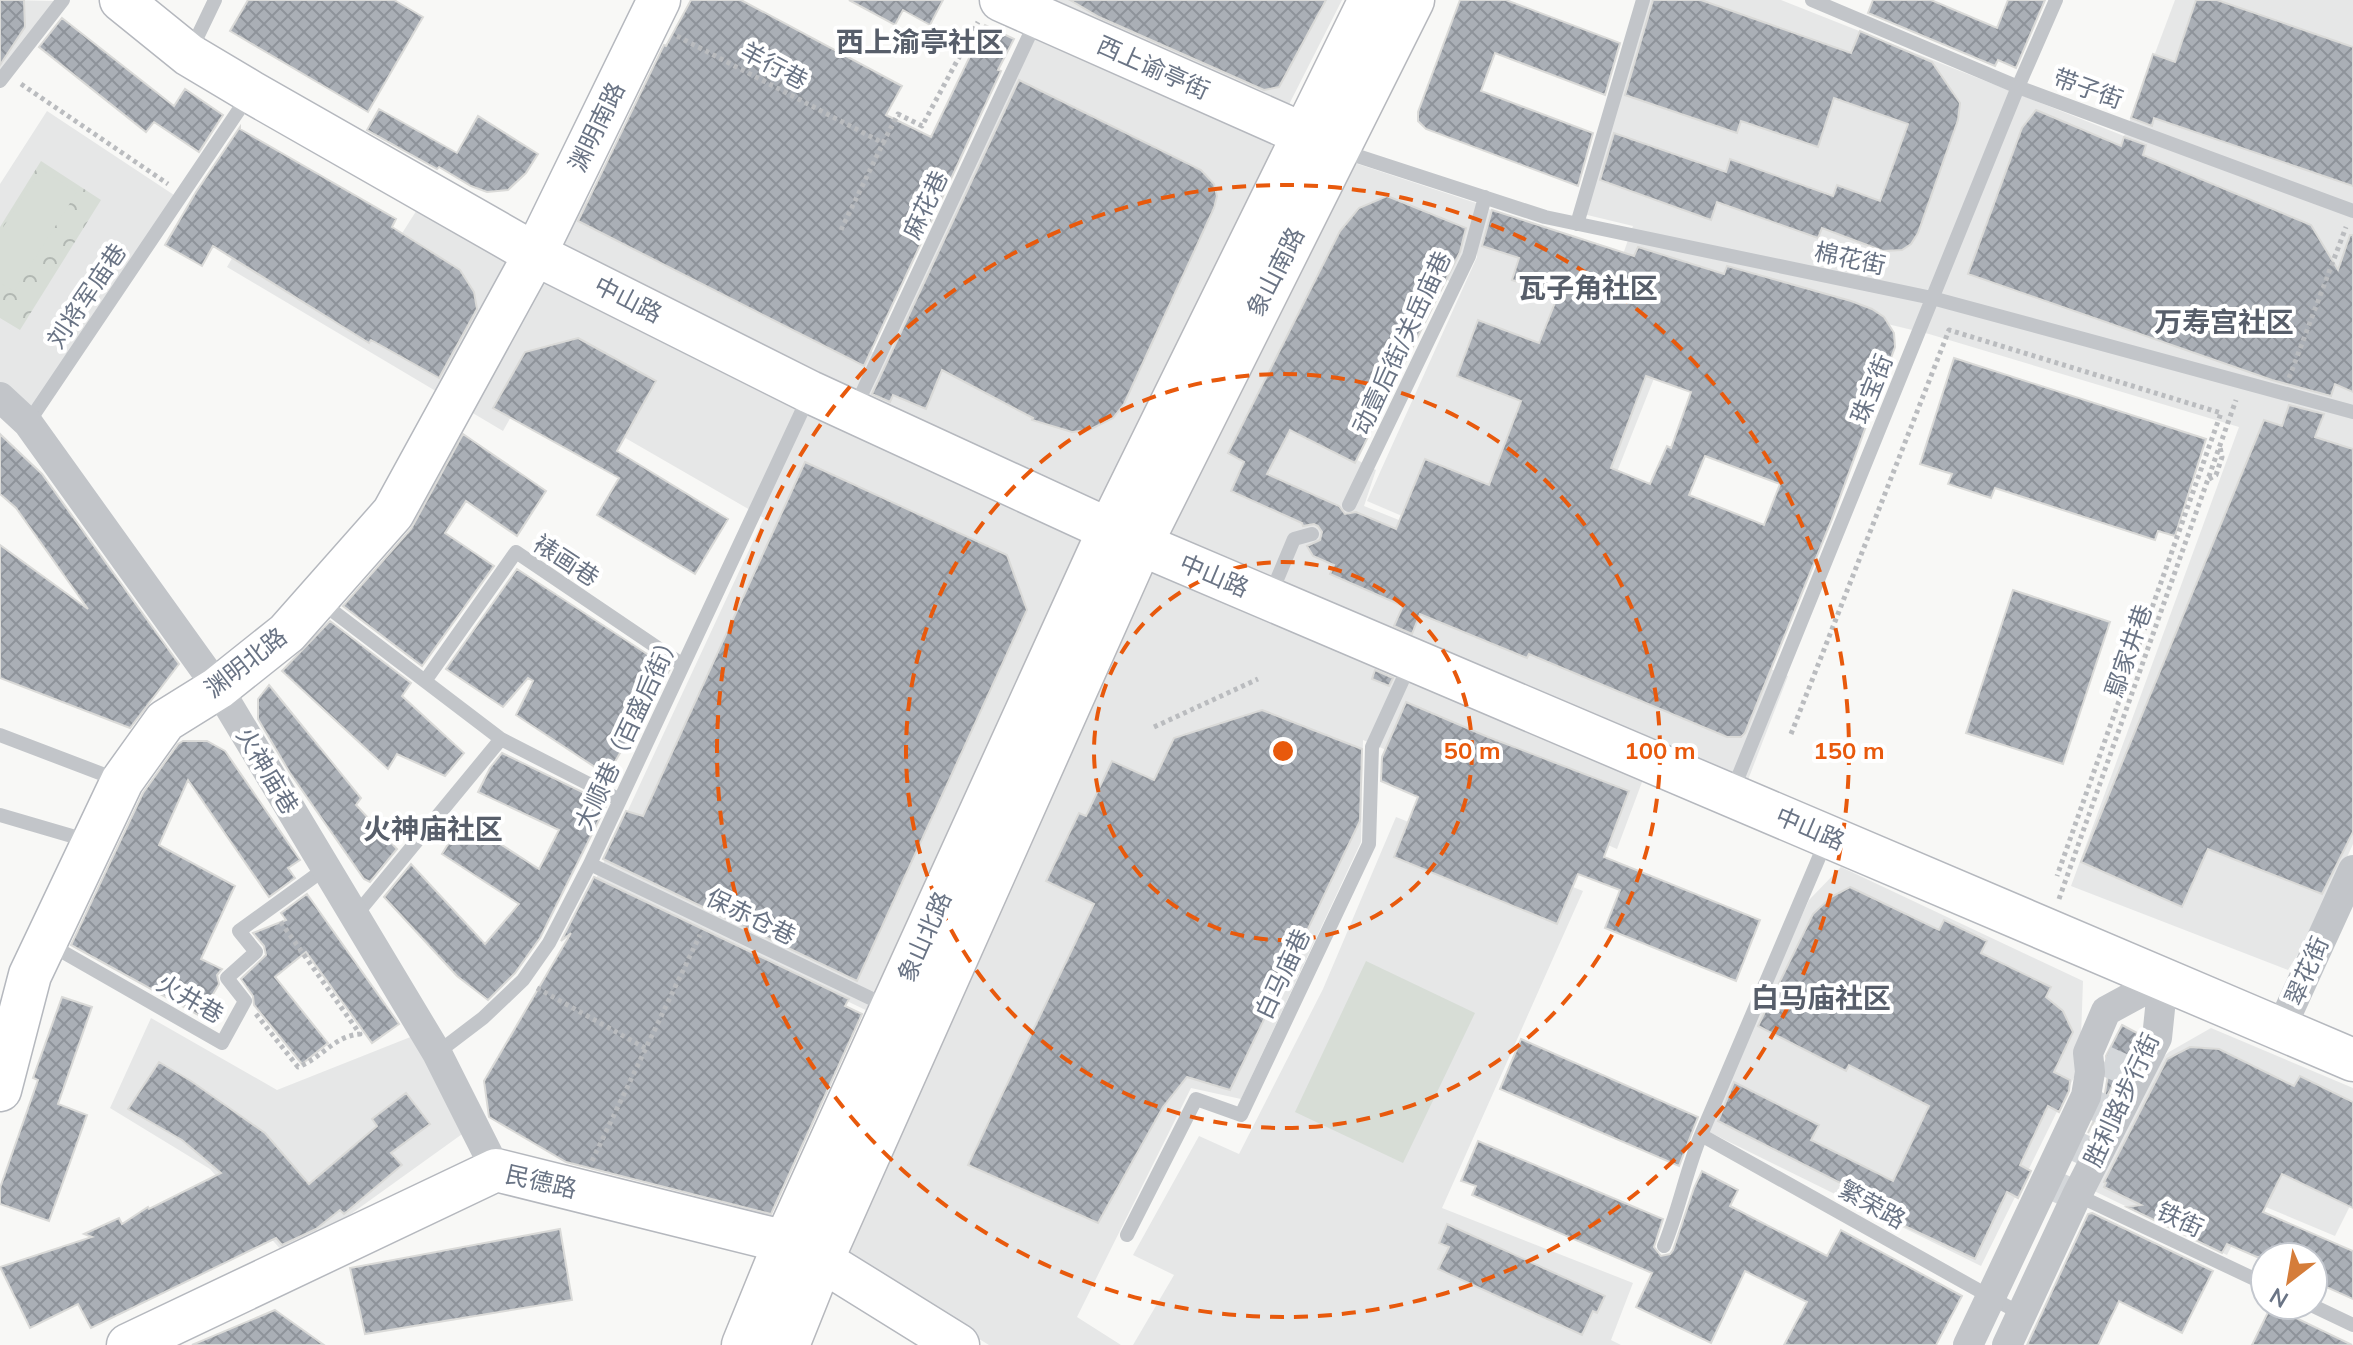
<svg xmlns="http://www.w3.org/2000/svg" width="2353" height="1345" viewBox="0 0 2353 1345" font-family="Mulish,'Noto Sans SC',sans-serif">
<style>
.built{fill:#e6e7e7}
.park{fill:url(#park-crowns)}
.pitch{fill:#d7ddd6}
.building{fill:url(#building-cross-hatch);stroke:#dadad8;stroke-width:2;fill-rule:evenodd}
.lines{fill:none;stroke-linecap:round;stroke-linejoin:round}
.street-tunnel{stroke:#d4d7da;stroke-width:30;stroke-dasharray:30 15;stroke-linecap:butt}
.secondary-casing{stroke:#b5b8be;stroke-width:45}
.primary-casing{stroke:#b6b8bd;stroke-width:47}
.path{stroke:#babcbf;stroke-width:5;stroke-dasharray:4 4;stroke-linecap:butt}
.lane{stroke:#c2c5c9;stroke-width:14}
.street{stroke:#c2c5c9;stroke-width:30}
.secondary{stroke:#fff;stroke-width:42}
.primary{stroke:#fff;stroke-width:44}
.ring{fill:none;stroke:#e8590c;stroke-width:4;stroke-dasharray:14 10}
.labels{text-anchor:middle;stroke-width:8;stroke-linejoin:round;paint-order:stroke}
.street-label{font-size:24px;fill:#6a7485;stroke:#fff}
.quarter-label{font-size:28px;font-weight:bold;fill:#575e6a;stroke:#fff}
.centre{fill:#e8590c;stroke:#fff;stroke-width:4}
.ring-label{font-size:24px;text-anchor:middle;font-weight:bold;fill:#e8590c;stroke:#fff;stroke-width:8;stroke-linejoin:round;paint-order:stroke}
</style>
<defs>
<pattern id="park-crowns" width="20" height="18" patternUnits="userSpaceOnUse" patternTransform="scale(2)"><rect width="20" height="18" fill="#d7ddd6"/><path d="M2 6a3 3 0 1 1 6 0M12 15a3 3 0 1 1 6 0" fill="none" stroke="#b2b8b3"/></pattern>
<pattern id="building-cross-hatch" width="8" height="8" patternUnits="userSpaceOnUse" patternTransform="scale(2)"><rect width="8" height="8" fill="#aaafb6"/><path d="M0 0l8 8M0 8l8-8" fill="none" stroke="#8e939a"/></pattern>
</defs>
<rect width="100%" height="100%" fill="#f8f8f6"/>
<path class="built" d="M0 0 54 1 5 72 0 69Z
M1040 0H1342L1273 136 1479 204 1465 254 1451 282 1387 250 1299 429 1376 470 1364 506 1788 676 1736 811 1645 774 1617 849 1363 740 1361 842 1241 1099 1191 1088 1077 1317 1121 1345H989L844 1257 937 1044 595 881 764 518 530 383 503 431 227 267 266 200 380 268 420 205 531 271 570 191 876 354Z
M1647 0H1781L2124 136 2175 0H2353V844L2319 920 2288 970 2071 886 2239 427 1929 334 1621 260 1633 226 1579 213Z
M47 111 174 195 29 413 0 387V184Z
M1489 209 1614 250 1592 318 1668 343 1596 525 1472 546 1367 501 1477 257V245Z
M1396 817 1583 891 1442 1208 1633 1283 1611 1340 1621 1345H1133L1174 1275 1133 1255 1199 1136 1239 1154 1323 989Z
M1841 867 2083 981 2080 1065 1981 1266 1703 1129 1809 900Z
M151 1018 277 1090 413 1036 465 1132 291 1257 282 1251 210 1169 110 1108Z
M2211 1028 2353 1088V1200L2335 1236 2254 1202 2227 1255 2090 1189 2158 1062 2169 1052Z"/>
<path class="park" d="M41 161 101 200 20 330 0 318V227Z"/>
<path class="pitch" d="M41 169 77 192 14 291 0 283V232Z
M1366 961 1475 1013 1403 1163 1295 1112Z"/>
<path class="building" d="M0 0H24L25 27 0 65Z
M248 0H394L423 17 368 112 230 31Z
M691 0H741L902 86 886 115 931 137 985 25 1014 39 998 70 1001 71 864 366 578 221 664 45 666 46Z
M849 0H943L930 25 903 10 895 25Z
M1070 0H1326L1279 87 1264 90 1099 17Z
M1460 0H1506L1620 43 1605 95 1495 53 1481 91 1593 133 1578 186 1426 129 1418 121V112Z
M1653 0H1701L1851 53 1860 31 1932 62 1960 103 1958 120 1918 233 1911 244 1902 250 1883 251 1822 228 1818 238 1717 202 1711 220 1600 180 1614 133 1726 172 1730 159 1833 196 1837 185 1880 201 1908 124 1834 98 1818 147 1741 121 1737 133 1625 95Z
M1873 0H1931L1997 28 2008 0H2045L2016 68 1998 60 1995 66 1868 13Z
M2196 0H2217L2353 47V186L2154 118 2152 126 2131 118 2153 54 2175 62Z
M62 18 174 106 185 89 223 115 199 152 154 122 146 132 39 47Z
M1019 80 1201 170 1214 184 1217 196 1214 208 1124 404 1113 418 1089 430 1072 432 1032 420 1033 418 942 370 926 409 893 395 890 402 872 394Z
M379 109 457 153 478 116 538 154 526 173 508 190 487 192 471 186 439 167 437 169 367 130Z
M2036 110 2121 146 2124 137 2146 145 2143 155 2311 225 2338 270 2350 235H2353V392L2335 384 2331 396 2272 380 1968 274 2022 128Z
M240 127V129L396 219 392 227 460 270 474 292 477 309 439 378 371 340 369 343 213 246 202 266 165 245 196 192Z
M1387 196 1466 228 1460 252 1355 463 1290 430 1267 474 1339 506 1345 514 1356 512 1396 529 1425 459 1489 485 1521 401 1457 376 1478 320 1539 343 1558 295 1512 280 1519 258 1482 246 1492 210 1634 256 1638 247 1724 274 1727 266 1851 301 1872 309 1884 317 1894 333 1895 347 1832 519 1745 733 1741 737H1727L1529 654 1527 658 1420 614 1412 634 1394 626 1403 606 1330 574 1334 565 1313 556 1307 546 1320 540 1322 532 1318 526 1314 524 1303 526 1302 523 1231 491 1244 462 1228 453 1340 231 1359 208ZM1646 376 1691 392 1671 448 1667 446 1650 484 1611 468ZM1705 456 1780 484 1764 525 1689 495Z
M578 338 656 381 617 451 728 519 695 574 597 515 619 478 493 408 525 352Z
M1954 358 2206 439 2175 536 2158 531 2155 540 1995 488 1991 498 1948 484 1952 474 1920 464Z
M2289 405 2324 414 2315 437 2353 449V832L2322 894 2208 849 2182 907 2081 862 2264 420 2282 426Z
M0 434 42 474 179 664 130 728 0 678V545L88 609 16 508 0 494Z
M463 434 546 491 517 536 466 501 445 533 494 566 422 666 343 606 411 529Z
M805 462 1007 555 1027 610 857 981 603 859 626 811 643 816Z
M517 569 670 669 607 775 516 715 533 681 528 678 503 707 446 669Z
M2013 590 2110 622 2063 764 1966 733Z
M330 621 411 683 402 696 464 753 445 776 397 754 388 769 282 671Z
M1375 670 1393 678 1389 686 1372 679Z
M269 685 361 798 356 805 397 849 370 882 364 879 290 773 258 719V699Z
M1406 702 1488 737 1629 791 1604 857 1760 920 1736 981 1605 928 1620 890 1578 874 1557 924 1394 857 1418 797 1381 781 1382 757Z
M1262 710 1362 749 1360 821 1230 1090 1187 1077 1163 1107 1098 1223 968 1165 1094 904 1046 881 1079 813 1086 816 1112 761 1154 780 1174 738Z
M183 741H207L225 751 300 860 288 868 295 878 269 897 188 780 159 845 235 886 201 959 222 969 217 975 219 984 200 1016 71 945 143 793 178 744Z
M502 753 607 804 540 938 515 973 488 1000 457 976 384 897 411 864 485 944 519 904 442 854 463 820 539 869 559 830 478 792 490 768Z
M594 877 849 999 845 1006 862 1014 771 1214 566 1162 489 1117 484 1081 571 933 561 941Z
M1850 887 1939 930 1944 920 1987 941 1981 953 2051 987 2046 997 2063 1011 2073 1032 2054 1072 2070 1080 2069 1091 2059 1112 2048 1106 2020 1165 2031 1171 2018 1198 2007 1192 1975 1259 1877 1213 1882 1204 1718 1121 1734 1082 1819 1125 1811 1140 1893 1181 1929 1106 1849 1065 1846 1071 1758 1026 1813 914 1831 897Z
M307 894 399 1024 372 1043 306 952 275 977 328 1043 302 1064 254 1005 253 996 241 979 266 955 264 946 253 933 286 920 281 913Z
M62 997 92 1007 58 1104 87 1115 49 1221 0 1204V1188L38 1080 33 1078Z
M2122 1025 2139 1034 2088 1133 2104 1099 2108 1075 2106 1056Z
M1521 1039 1698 1117 1679 1166 1500 1089Z
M2190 1047 2219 1049 2294 1086 2300 1076 2353 1102V1208L2282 1174 2263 1212 2353 1251V1299L2313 1281V1257H2257L2227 1244 2222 1253 2127 1207 2141 1205 2104 1187 2106 1183 2104 1182 2167 1059Z
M159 1062 191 1081 265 1133 309 1184 377 1126 372 1119 406 1093 430 1124 391 1153 402 1165 344 1214 340 1210 316 1229 282 1245 276 1238 91 1328 78 1304 30 1328 0 1267 92 1237 84 1234 119 1218 122 1224 148 1207 149 1209 221 1173 182 1140 128 1109Z
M1478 1141 1663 1219 1654 1247 1661 1256 1670 1254 1673 1250 1694 1188 1702 1171 1738 1190 1730 1206 1827 1256 1841 1230 1962 1296 1936 1345H1784L1807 1302 1745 1271 1711 1343 1636 1307 1652 1273 1472 1195 1476 1186 1461 1181Z
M2092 1213 2213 1271 2182 1333 2119 1301 2098 1345H2027L2088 1214Z
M1447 1224 1605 1296 1597 1313 1593 1311 1582 1335 1438 1269 1449 1247 1439 1243Z
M560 1229 572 1300 365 1334 350 1268Z
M2271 1306 2352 1345H2252Z
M275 1310 324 1345H192Z"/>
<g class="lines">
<path class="street-tunnel" d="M2058 1204 2130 1041"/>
<g class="secondary-casing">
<path id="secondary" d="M121 0 189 55 251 92 535 254 810 392 1140 544 2353 1060
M1001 0 1305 135
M0 1090 30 975 122 781 165 721 218 688 287 633 393 513 535 254 659 0
M128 1345 496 1170 786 1242 821 1260 958 1345"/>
</g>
<g class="primary-casing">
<path id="primary" d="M744 1345 786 1242 1110 530 1371 0
M787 1345 821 1260 1140 544 1412 0"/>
</g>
<path class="path" d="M677 36 883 143 898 114 922 126 978 22
M21 84 168 184
M841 230 883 143
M2289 378 2346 227
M2209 479 2216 475 2222 457 2220 447
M1154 727 1258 679
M1791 734 1949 330 2221 413 2057 876
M2059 899 2236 400
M537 988 645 1048
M256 1014 298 1067C322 1058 334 1036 360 1034L280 921
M592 1161 700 935"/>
<path class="lane" d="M1812 0 2018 87 2353 211
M191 50 215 0
M0 81 63 0
M1342 151 1545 217 1932 298 2353 412
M1577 224 1643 0
M855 408 1036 21
M28 423 249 95
M1349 505 1469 256 1485 197
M1270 596 1294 539 1312 534
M321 602 501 739 620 800
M425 681 516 552 683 665
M0 735 118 780
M1732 792 2018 87 2056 0
M0 815 89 841
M590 864 889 1007
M355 916 501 739
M49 944 222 1043 245 1001 227 978 256 952 239 931 326 868
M437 1053 483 1018 523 980 549 943 590 864 809 396
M1701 1135 2021 1314
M2077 1195 2265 1284
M1127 1235 1196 1099 1241 1115 1369 844 1372 747 1410 664
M1664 1246C1679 1210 1686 1171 1701 1135L1826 841
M2311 1305 2353 1325"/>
<path class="street" d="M0 397 28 423 218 688 437 1053 496 1170
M2281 1028 2353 870
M1968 1345 2086 1096 2090 1072 2088 1053 2106 1011 2163 980
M2007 1345 2077 1195 2157 1038 2163 980"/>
<use href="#secondary" class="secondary"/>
<use href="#primary" class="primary"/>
</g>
<g class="ring">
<circle cx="1283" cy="751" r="189"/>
<circle cx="1283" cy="751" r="377"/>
<circle cx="1283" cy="751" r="566"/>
</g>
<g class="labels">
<g class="street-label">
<text transform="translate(774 66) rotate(28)" y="8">羊行巷</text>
<text transform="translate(1153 68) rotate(24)" y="8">西上谕亭街</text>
<text transform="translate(2088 89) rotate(20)" y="8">带子街</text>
<text transform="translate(597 127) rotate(-64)" y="8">渊明南路</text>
<text transform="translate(926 205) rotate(-65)" y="8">麻花巷</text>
<text transform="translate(1850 259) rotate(12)" y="8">棉花街</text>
<text transform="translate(1276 272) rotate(-63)" y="8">象山南路</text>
<text transform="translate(87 296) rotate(-56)" y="8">刘将军庙巷</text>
<text transform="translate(628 300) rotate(27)" y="8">中山路</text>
<text transform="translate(1402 343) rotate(-65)" y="8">动壹后街/关岳庙巷</text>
<text transform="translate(1872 389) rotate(-68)" y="8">珠宝街</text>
<text transform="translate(566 561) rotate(33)" y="8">裱画巷</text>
<text transform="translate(1214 576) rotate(23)" y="8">中山路</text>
<text transform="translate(2129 651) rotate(-71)" y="8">鄢家井巷</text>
<text transform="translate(246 663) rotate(-38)" y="8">渊明北路</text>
<text transform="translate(628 731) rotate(-65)" y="8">大顺巷（百盛后街）</text>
<text transform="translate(267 771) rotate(59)" y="8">火神庙巷</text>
<text transform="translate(1810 829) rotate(23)" y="8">中山路</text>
<text transform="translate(751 917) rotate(26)" y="8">保赤仓巷</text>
<text transform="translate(925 937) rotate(-66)" y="8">象山北路</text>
<text transform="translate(2307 971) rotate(-66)" y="8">翠花街</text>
<text transform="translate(1283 974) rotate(-65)" y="8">白马庙巷</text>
<text transform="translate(190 999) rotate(30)" y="8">火井巷</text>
<text transform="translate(2122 1100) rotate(-65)" y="8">胜利路步行街</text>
<text transform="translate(541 1182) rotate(13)" y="8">民德路</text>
<text transform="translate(1872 1205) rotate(29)" y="8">繁荣路</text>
<text transform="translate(2180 1220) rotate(25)" y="8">铁街</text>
</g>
<g class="quarter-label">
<text x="920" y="52">西上渝亭社区</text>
<text x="1588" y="298">瓦子角社区</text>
<text x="2224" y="332">万寿宫社区</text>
<text x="433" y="839">火神庙社区</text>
<text x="1821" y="1008">白马庙社区</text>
</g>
</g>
<circle cx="1283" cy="751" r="12" class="centre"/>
<g class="ring-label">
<text x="1472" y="759">50 m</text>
<text x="1660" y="759">100 m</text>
<text x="1849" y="759">150 m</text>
</g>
<g transform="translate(2289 1281) rotate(211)"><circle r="38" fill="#ffffff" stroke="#c3c7ce" stroke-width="2"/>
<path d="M0-6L14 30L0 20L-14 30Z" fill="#d57d3a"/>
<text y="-12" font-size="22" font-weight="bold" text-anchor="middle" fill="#6a7485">N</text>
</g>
</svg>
